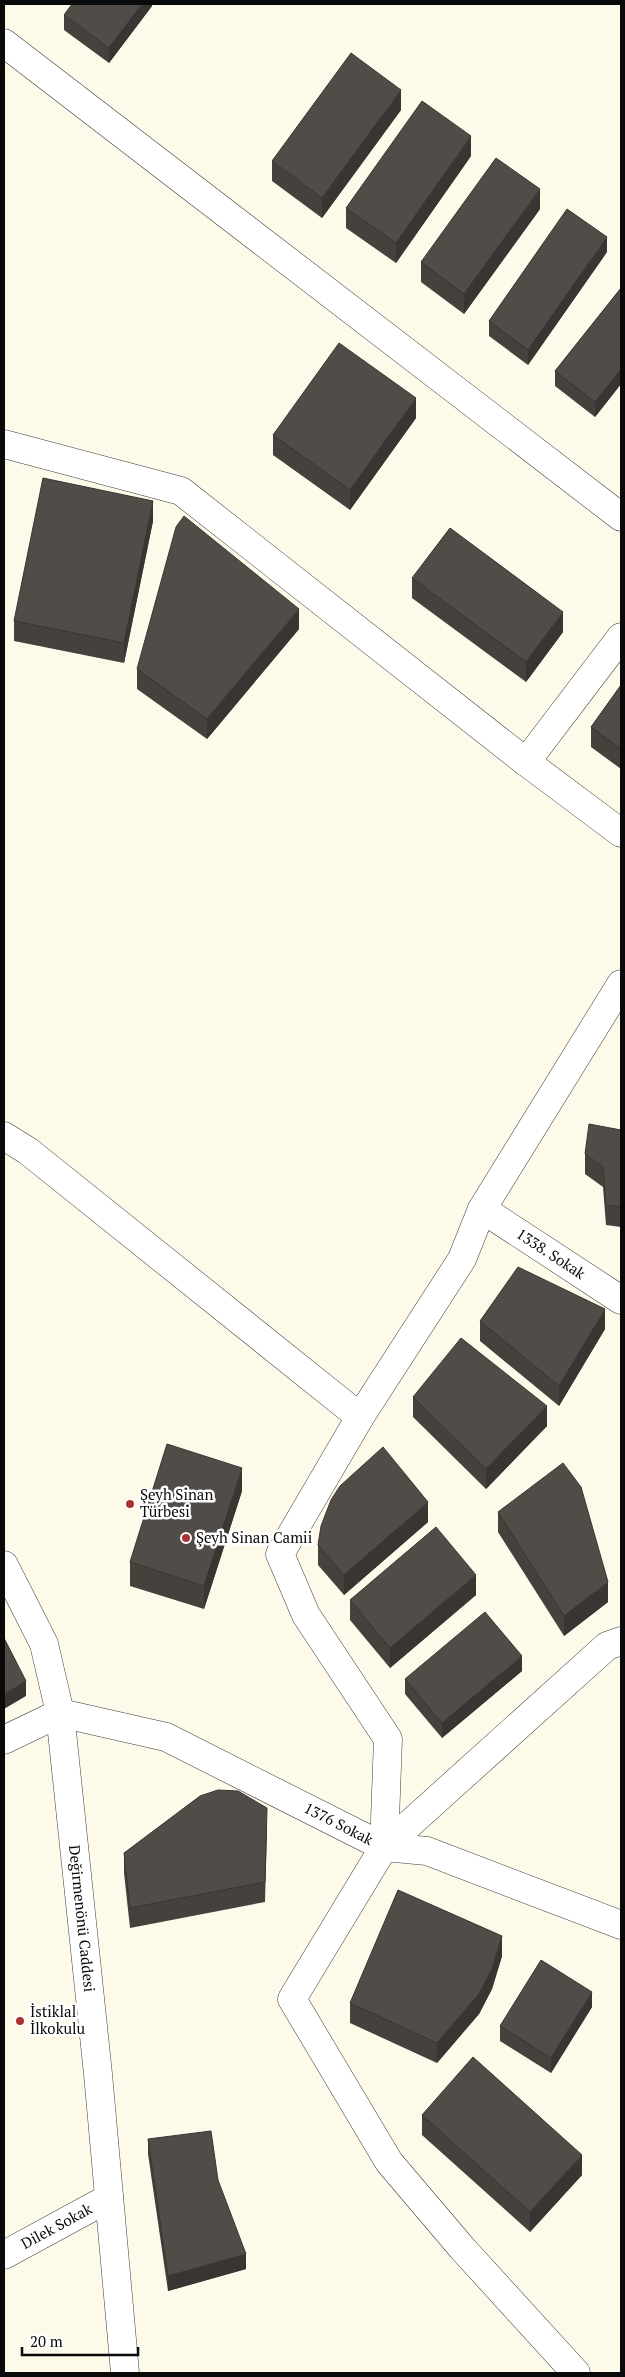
<svg xmlns="http://www.w3.org/2000/svg" width="625" height="2377" viewBox="0 0 625 2377" font-family="'PT Serif',serif">
<style>
.lines{fill:none;stroke-linecap:round;stroke-linejoin:round}
.minor-casing{stroke:#3d3d3d;stroke-width:29}
.tertiary-casing{stroke:#3d3d3d;stroke-width:29}
.minor{stroke:#fff;stroke-width:28}
.tertiary{stroke:#fff;stroke-width:28}
.wall{fill:#47413e}
.shaded-wall{fill:#393532}
.building{fill:#524c48;stroke:#393532}
.poi-dot{fill:#ab3233;stroke:#fff;stroke-width:2}
.labels{text-anchor:middle;stroke-width:5;stroke-linejoin:round;paint-order:stroke}
.street-label{font-size:15px;fill:#0a0a0a;stroke:#fff}
.poi-label{font-size:15px;fill:#0a0a0a;stroke:#fff;text-anchor:start}
</style>
<rect width="100%" height="100%" fill="#fdfaea"/>
<g class="lines">
<g class="minor-casing">
<g id="minor">
<path d="M4 43 621 517"/>
<path d="M4 444 181 491 526 762 621 833"/>
<path d="M526 762 621 637"/>
<path d="M4 1136 28 1151 360 1417"/>
<path id="s1" d="M482 1209 621 1300"/>
<path id="s2" d="M4 1740 60 1713 166 1737 384 1847 427 1851 621 1925"/>
<path d="M384 1847 388 1739 306 1615 280 1554 360 1417 462 1259 482 1209 621 984"/>
<path id="s3" d="M4 2255 109 2198"/>
<path d="M576 2373 462 2248 389 2162 292 1999 384 1847 607 1646 621 1641"/>
</g>
</g>
<g class="tertiary-casing">
<g id="tertiary">
<path id="s4" d="M4 1565 44 1644 60 1713 98 2074 125 2373"/>
</g>
</g>
<use href="#minor" class="minor"/>
<use href="#tertiary" class="tertiary"/>
</g>
<path class="wall" d="M152 4V6L109 63 64 30V15Z
M401 110 322 218 272 181V161Z
M471 156 396 263 346 228V208Z
M540 209 464 314 421 282V262Z
M607 252 528 365 489 336V321Z
M621 288V384L595 417 555 386V371Z
M416 418 350 510 273 455V435Z
M153 521 124 663 14 641V621Z
M412 578 563 632 526 682 412 598Z
M299 629 207 739 137 689V669Z
M621 685V769L591 747V727Z
M621 1130V1227L606 1225 603 1187 585 1174V1154Z
M480 1321 605 1329 559 1406 480 1341Z
M413 1397 547 1426 486 1489 413 1417Z
M242 1491 204 1609 130 1586V1562Z
M498 1512 608 1602 564 1636 498 1532Z
M428 1522 344 1595 318 1565V1545Z
M476 1595 390 1668 350 1620V1600Z
M522 1671 442 1738 405 1694V1679Z
M267 1828 265 1902 130 1928 124 1873V1853Z
M502 1956 492 1989 479 2014 437 2063 350 2023V2003Z
M592 2007 551 2073 500 2041V2026Z
M422 2115 582 2175 530 2232 422 2135Z
M148 2139 218 2180 246 2269 168 2291 148 2154Z"/>
<path class="shaded-wall" d="M142 4H152V6L109 63V48Z
M401 90V110L322 218V198Z
M471 136V156L396 263V243Z
M540 189V209L464 314V294Z
M607 237V252L528 365V350Z
M621 369V384L595 417V402Z
M416 398V418L350 510V490Z
M153 501V521L124 663V643Z
M299 609V629L207 739V719Z
M563 612V632L526 682V662Z
M605 1309V1329L559 1406V1386Z
M547 1406V1426L486 1489V1469Z
M242 1468V1491L204 1609V1586Z
M428 1502V1522L344 1595V1575Z
M476 1575V1595L390 1668V1648Z
M608 1582V1602L564 1636V1616Z
M522 1656V1671L442 1738V1723Z
M26 1681V1696L4 1709V1694Z
M502 1936V1956L492 1989 479 2014 437 2063V2043Z
M592 1992V2007L551 2073V2058Z
M582 2155V2175L530 2232V2212Z
M246 2254V2269L168 2291V2276Z"/>
<path class="building" d="M72 4H142L109 48 64 15Z
M351 53 401 90 322 198 272 161Z
M422 101 471 136 396 243 346 208Z
M496 158 540 189 464 294 421 262Z
M567 209 607 237 528 350 489 321Z
M621 288V369L595 402 555 371Z
M339 343 416 398 350 490 273 435Z
M43 478 153 501 124 643 14 621Z
M184 516 299 609 207 719 137 669 176 527Z
M450 528 563 612 526 662 412 578Z
M621 685V749L591 727Z
M589 1124 621 1130V1207L606 1205 603 1167 585 1154Z
M518 1267 605 1309 559 1386 480 1321Z
M461 1338 547 1406 486 1469 413 1397Z
M167 1444 242 1468 204 1586 130 1562Z
M383 1447 428 1502 344 1575 318 1545 321 1526 331 1500 340 1486Z
M563 1463 581 1487 608 1582 564 1616 498 1512Z
M436 1527 476 1575 390 1648 350 1600Z
M485 1612 522 1656 442 1723 405 1679Z
M4 1638 26 1681 4 1694Z
M218 1790 238 1791 267 1808 265 1882 130 1908 124 1853 200 1796Z
M398 1890 502 1936 492 1969 479 1994 437 2043 350 2003Z
M541 1960 592 1992 551 2058 500 2026Z
M473 2057 582 2155 530 2212 422 2115Z
M211 2131 218 2180 246 2254 168 2276 148 2139Z"/>
<g class="poi-dot">
<circle cx="130" cy="1504" r="5"/>
<circle cx="186" cy="1538" r="5"/>
<circle cx="20" cy="2021" r="5"/>
</g>
<g class="labels">
<g class="street-label">
<text dy="5" stroke="none"><textPath href="#s1" startOffset="82">1338. Sokak</textPath></text>
<text dy="5" stroke="none"><textPath href="#s2" startOffset="364">1376 Sokak</textPath></text>
<text dy="5" stroke="none"><textPath href="#s4" startOffset="366">Değirmenönü Caddesi</textPath></text>
<text dy="5" stroke="none"><textPath href="#s3" startOffset="60">Dilek Sokak</textPath></text>
</g>
<g class="poi-label">
<text x="140" y="1500">Şeyh Sinan<tspan x="140" dy="17">Türbesi</tspan></text>
<text x="196" y="1543">Şeyh Sinan Camii</text>
<text x="30" y="2017">İstiklal<tspan x="30" dy="17">İlkokulu</tspan></text>
</g>
</g>
<rect width="625" height="2377" fill="none" stroke="#0a0a0a" stroke-width="10"/>
<path d="M22 2347v8h116v-8" fill="none" stroke="#0a0a0a" stroke-width="2.5"/>
<text x="30" y="2347" font-size="15" fill="#0a0a0a" stroke="#ffffff" stroke-width="4" paint-order="stroke">20 m</text>
</svg>
